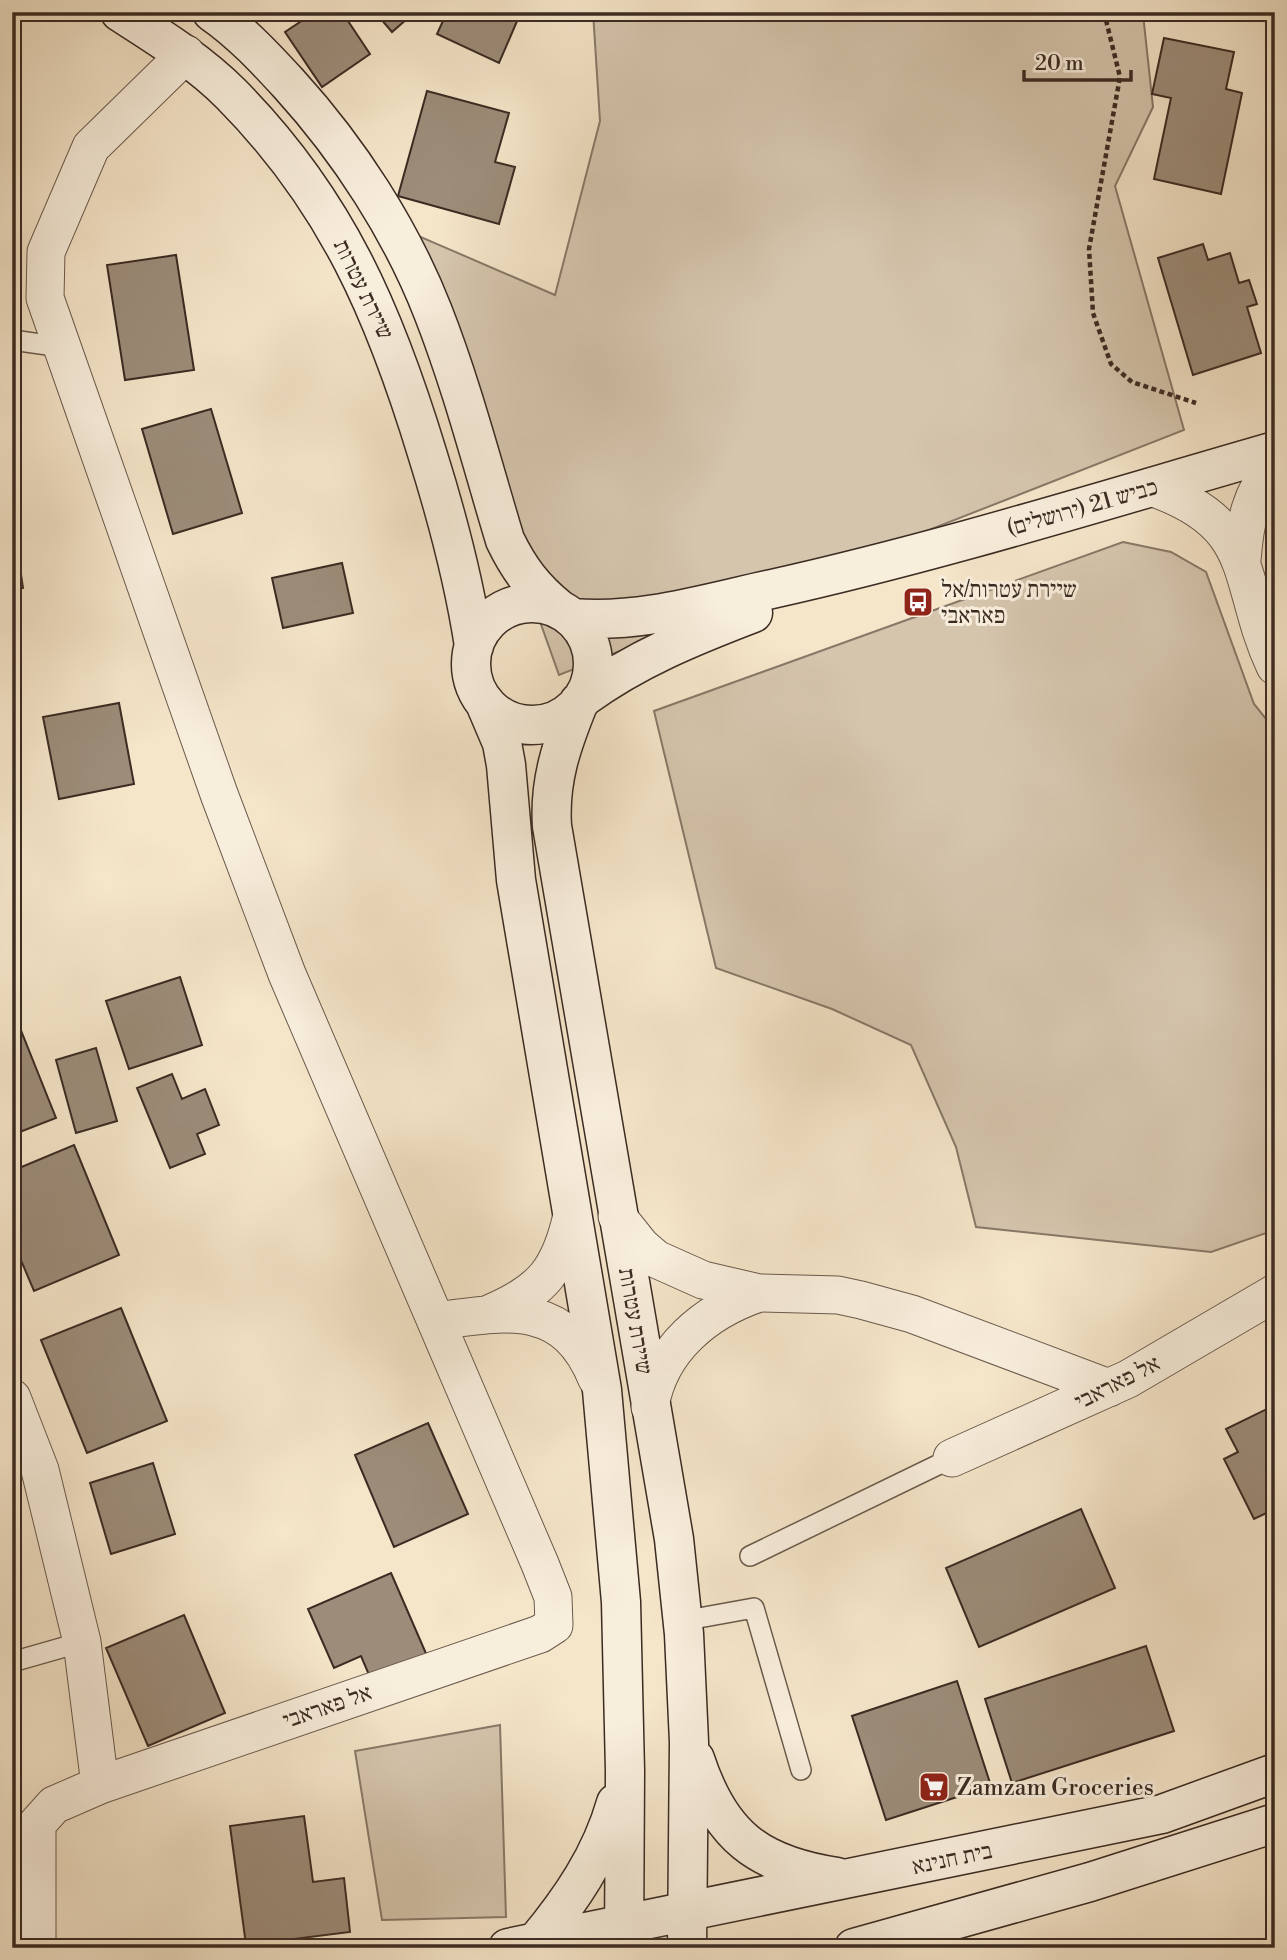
<svg xmlns="http://www.w3.org/2000/svg" width="1287" height="1960" viewBox="0 0 1287 1960" font-family="'Libre Bodoni','Frank Ruhl Libre',serif">
<style>
.green{fill:#d5c5ad;stroke:#887868;stroke-width:2}
.building{fill:#9c8c79;stroke:#3b2b23;stroke-width:2}
.lines{fill:none;stroke-linecap:round;stroke-linejoin:round}
.lane-casing{stroke:#6a5a4c;stroke-width:22}
.street-casing{stroke:#6a5a4c;stroke-width:39}
.secondary-casing{stroke:#3b2b23;stroke-width:41}
.path{stroke:#3b2b23;stroke-width:4.5;stroke-dasharray:5 3.5;stroke-linecap:butt}
.lane{stroke:#f8eedc;stroke-width:19}
.street{stroke:#f8eedc;stroke-width:37}
.secondary{stroke:#f8eedc;stroke-width:38}
.labels{text-anchor:middle;stroke-width:6;stroke-linejoin:round;paint-order:stroke}
.street-label{font-size:23px;fill:#3b2b23;stroke:#f8eedc}
.poi-label{font-size:23px;fill:#3b2b23;stroke:#f8eedc;text-anchor:start}
</style>
<rect width="100%" height="100%" fill="#f5e5c9"/>
<filter id="stains"><feTurbulence type="fractalNoise" baseFrequency=".00286" numOctaves="4"/><feColorMatrix values="0 0 0 0 .2 0 0 0 0 .09 0 0 0 0 .02 0 0 0 .5 -.17"/></filter>
<radialGradient id="worn" r=".72"><stop offset=".6" stop-color="#630" stop-opacity="0"/><stop offset="1" stop-color="#630" stop-opacity=".3"/></radialGradient>
<path class="green" d="M593 12H1215L1143 14 1153 107 1115 186 1184 430 559 675 400 228 555 295 600 121Z
M1123 542 1171 552 1206 572 1254 704 1275 730V1230L1211 1252 976 1227 956 1147 911 1045 832 1009 716 968 654 711Z
M500 1725 506 1917 382 1920 355 1751Z"/>
<path class="building" d="M315 12H342L370 54 322 87 285 32Z
M375 12H415L392 32Z
M447 12H521L499 63 437 34Z
M1164 38 1234 52 1226 89 1242 93 1221 194 1154 179 1171 98 1152 94Z
M427 91 509 113 495 162 515 167 499 224 398 196Z
M1203 244 1208 260 1230 253 1239 283 1249 280 1257 304 1247 307 1261 353 1193 375 1158 258Z
M176 255 194 370 125 380 107 265Z
M211 409 242 513 173 534 142 429Z
M12 514 23 588 12 590Z
M342 563 353 613 283 628 272 578Z
M119 703 134 784 59 799 43 717Z
M12 905 19 949H12Z
M180 977 202 1045 129 1069 106 1001Z
M12 1008 56 1118 12 1135Z
M96 1048 117 1121 76 1133 56 1060Z
M172 1074 182 1099 205 1089 219 1125 197 1134 205 1154 170 1168 137 1088Z
M74 1145 119 1255 34 1291 12 1239V1171Z
M121 1308 167 1421 87 1453 41 1340Z
M1273 1406 1275 1509 1254 1519 1224 1459 1238 1452 1226 1429Z
M428 1423 468 1514 394 1547 355 1455Z
M153 1463 175 1534 111 1554 90 1483Z
M1081 1509 1115 1588 979 1647 946 1568Z
M391 1573 428 1658 372 1682 361 1656 334 1668 308 1609Z
M184 1615 225 1713 148 1746 106 1648Z
M1146 1646 1174 1731 1012 1783 985 1699Z
M957 1681 991 1786 886 1820 852 1716Z
M304 1816 313 1882 344 1878 350 1932 246 1945 230 1826Z"/>
<g class="lines">
<g class="lane-casing">
<path id="lane" d="M12 340 62 347
M750 1556 952 1458
M682 1621 754 1608 801 1770
M12 1662 82 1642"/>
</g>
<g class="street-casing">
<path id="street" d="M1151 487C1261 525 1235 580 1275 666
M1242 560C1245 522 1250 494 1275 464
M617 1216 641 1246 656 1259 703 1280 759 1293 838 1295 861 1300 912 1314 1109 1388
M491 1313C543 1291 560 1269 572 1215
M437 1321C508 1311 565 1300 597 1379
M12 1398 40 1470 82 1642 100 1785
M650 1407C659 1349 706 1311 759 1293
M952 1458 1128 1379 1275 1293
M37 1948V1824L54 1805 100 1785 540 1634 554 1625 553 1597 540 1564 287 974 219 794 45 298 46 252 91 147 186 54"/>
</g>
<g class="secondary-casing">
<path id="secondary" d="M120 12C159 37 198 61 231 94 337 201 385 314 428 456 448 520 464 580 474 646
M212 12C241 32 266 59 289 84 349 150 401 230 433 312 462 386 482 464 505 540 519 569 534 589 559 609
M471 664a61 61 0 1 1 122 0a61 61 0 1 1-122 0Z
M573 618C640 624 707 603 772 589 942 551 1108 499 1275 451
M584 697C636 659 693 636 753 613
M579 702C562 744 549 780 552 826L674 1539 684 1634 689 1742 687 1948
M485 703 502 743 506 765 516 880 602 1390 621 1602 625 1771 624 1948
M695 1759C720 1836 758 1865 837 1877
M536 1942C571 1900 601 1856 616 1803
M508 1948 1162 1814 1275 1773
M854 1948 1090 1882 1275 1823"/>
</g>
<path class="path" d="M1104 12 1120 77 1089 249 1093 313 1111 364 1132 382 1196 403"/>
<use href="#lane" class="lane"/>
<use href="#street" class="street"/>
<use href="#secondary" class="secondary"/>
</g>
<defs>
<g id="bus-square" transform="scale(1.575)"><rect x="-9" y="-9" width="18" height="18" rx="4" fill="#8f2418" stroke="#f8eedc"/><path d="M-5-6H5V4H4V6H2V4H-2V6H-4V4H-5ZM-3.5-4V0h7V-4ZM-3.5 1.2v1.5H-2V1.2ZM2 1.2v1.5H3.5V1.2Z" fill="#fff"/></g>
<g id="supermarket-square" transform="scale(1.575)"><rect x="-9" y="-9" width="18" height="18" rx="4" fill="#8f2418" stroke="#f8eedc"/><path d="M-6-5.5h2.5l.6 2H6L4.5 2H-2.5L-4.4-4H-6ZM-1.5 3.2a1.3 1.3 0 1 0 .1 0ZM3 3.2a1.3 1.3 0 1 0 .1 0Z" fill="#fff"/></g>
</defs>
<g fill-rule="evenodd">
<use href="#bus-square" x="918" y="602"/>
<use href="#supermarket-square" x="934" y="1787"/>
</g>
<g class="labels">
<g class="street-label">
<text transform="translate(364 289) rotate(64)" y="8">שיירת עטרות</text>
<text transform="translate(1082 507) rotate(-16)" y="8">כביש 21 (ירושלים)</text>
<text transform="translate(636 1321) rotate(80)" y="8">שיירת עטרות</text>
<text transform="translate(1117 1382) rotate(-27)" y="8">אל פאראבי</text>
<text transform="translate(327 1706) rotate(-19)" y="8">אל פאראבי</text>
<text transform="translate(952 1858) rotate(-12)" y="8">בית חנינא</text>
</g>
<g class="poi-label">
<text x="941" y="597">שיירת עטרות/אל<tspan x="941" dy="26">פאראבי</tspan></text>
<text x="957" y="1795">Zamzam Groceries</text>
</g>
</g>
<rect width="1287" height="1960" fill="none" stroke="#f5e5c9" stroke-width="42"/>
<rect x="14" y="14" width="1259" height="1932" fill="none" stroke="#3b2b23" stroke-width="3.5"/>
<rect x="21" y="21" width="1245" height="1918" fill="none" stroke="#3b2b23" stroke-width="2"/>
<path d="M1024 70v10h107v-10" fill="none" stroke="#3b2b23" stroke-width="3.5"/>
<text x="1035" y="70" font-size="21" fill="#3b2b23" stroke="#f8eedc" stroke-width="5" paint-order="stroke">20 m</text>
<rect width="100%" height="100%" filter="url(#stains)"/>
<rect width="100%" height="100%" fill="url(#worn)"/>
</svg>
